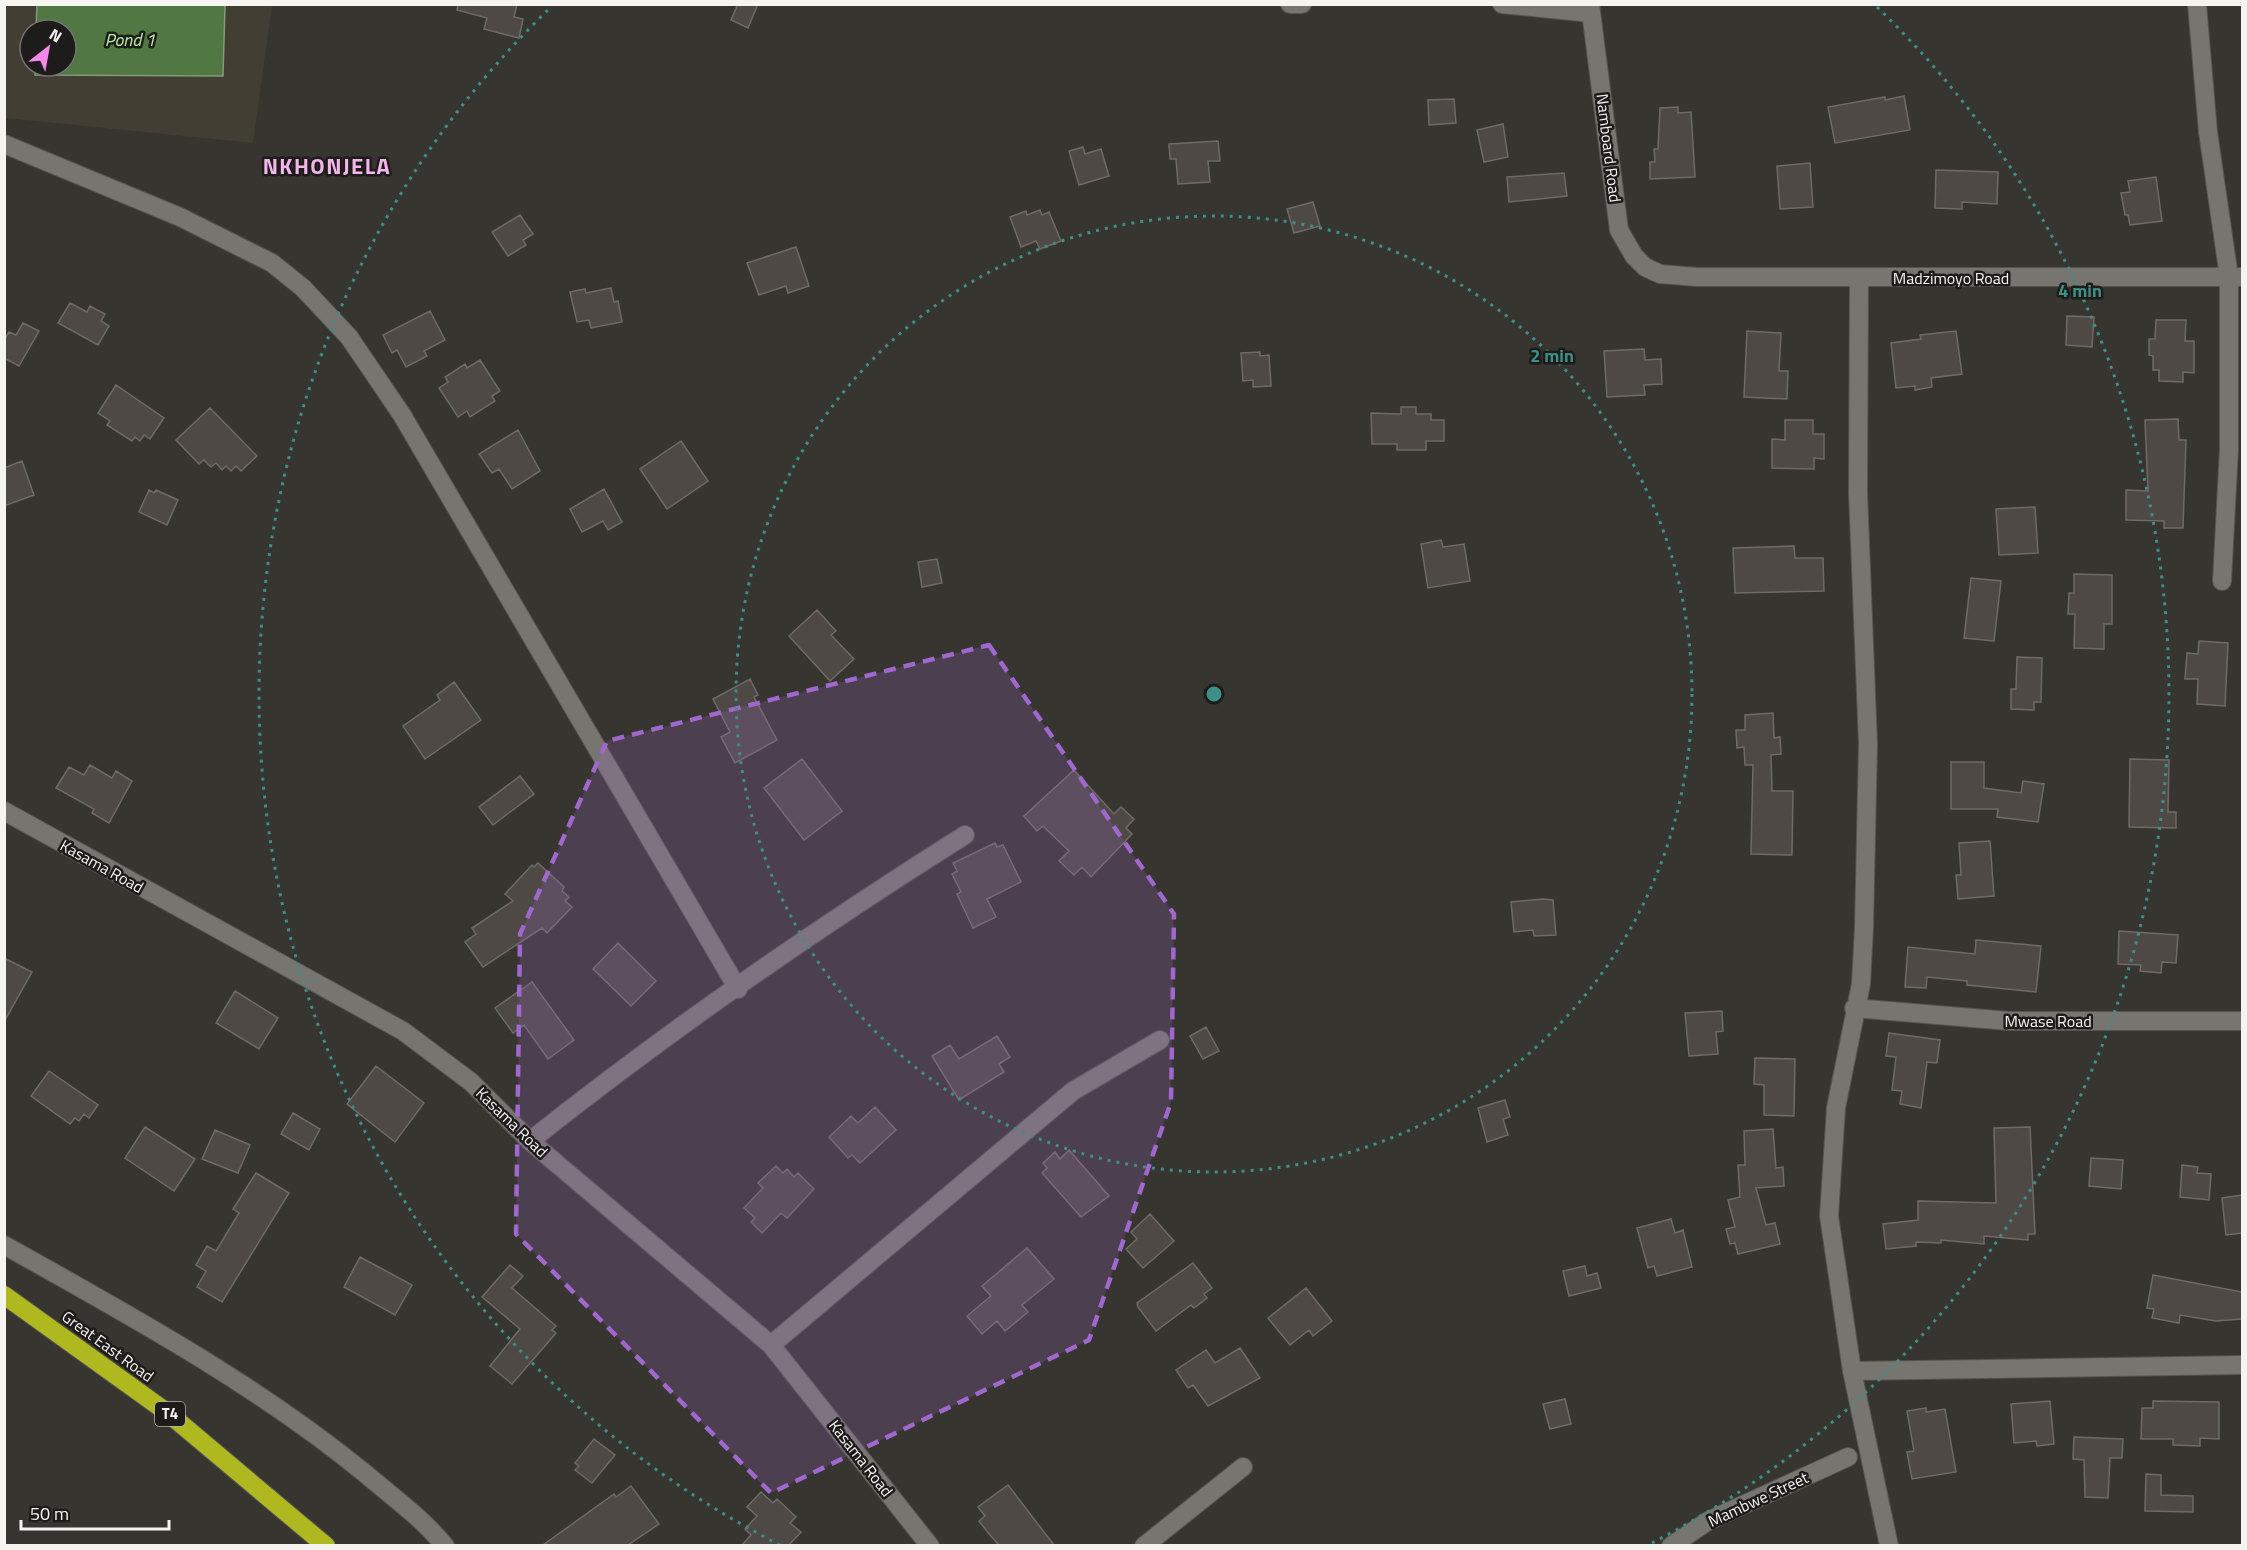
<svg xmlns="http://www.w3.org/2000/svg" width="2247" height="1550" viewBox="0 0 2247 1550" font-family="'Titillium Web',sans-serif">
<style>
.built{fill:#423e33;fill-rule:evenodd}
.water{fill:#517743;stroke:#829c77;stroke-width:1.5}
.building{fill:#4e4945;stroke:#6f6a66;stroke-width:1.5}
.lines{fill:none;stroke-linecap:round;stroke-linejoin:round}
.street-casing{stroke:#565450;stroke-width:20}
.highway-casing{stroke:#565450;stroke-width:20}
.street{stroke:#77756f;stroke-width:18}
.highway{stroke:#afb91f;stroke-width:18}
.marked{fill:#a068ce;fill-opacity:0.2;stroke:#a068ce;stroke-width:4.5;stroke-dasharray:12 8;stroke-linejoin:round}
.ring{fill:none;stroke:#3d8f88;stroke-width:3;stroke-dasharray:3 6}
.labels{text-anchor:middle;stroke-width:5;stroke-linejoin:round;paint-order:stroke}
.shield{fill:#1d1c1a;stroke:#b4b3b0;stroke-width:1.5}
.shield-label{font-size:15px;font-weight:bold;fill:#f5f4f1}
.street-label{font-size:16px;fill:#f5f4f1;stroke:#1d1c1a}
.water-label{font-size:18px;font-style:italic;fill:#b4ec9f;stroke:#1d1c1a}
.district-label{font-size:22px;font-weight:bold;letter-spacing:1.5px;fill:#f4b5eb;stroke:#1d1c1a}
.centre{fill:#3d8f88;stroke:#1d1c1a;stroke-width:3}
.ring-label{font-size:18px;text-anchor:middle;font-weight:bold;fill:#3d8f88;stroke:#1d1c1a;stroke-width:5;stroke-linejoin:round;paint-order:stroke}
</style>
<rect width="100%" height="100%" fill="#373530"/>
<path class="built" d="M4 5H272L253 143 5 118ZM30 30H66V66H30Z"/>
<path class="water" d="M37 5H225L223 76 35 75V66H66V30H36Z"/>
<path class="building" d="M458 4H517L514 17 523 19 519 38 484 29 487 18 457 10Z
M738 4H758L748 28 731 20Z
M1904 96 1910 130 1835 143 1828 107 1885 97V100Z
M1454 99 1456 123 1429 125 1428 100Z
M1678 107V113L1691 112 1695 177 1650 179V162H1655L1654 149H1658L1660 108Z
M1503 124 1508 157 1484 162 1477 130Z
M1218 141 1220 161H1208L1210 182 1178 184 1176 159H1170L1169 144Z
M1083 147 1085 154 1101 149 1109 176 1079 185 1069 151Z
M1810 163 1813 207 1780 209 1777 166Z
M1936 170 1998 172 1997 204 1962 202V209L1935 208Z
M1564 173 1567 196 1509 202 1507 177Z
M2156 177 2162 221 2130 225 2128 215H2125L2121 193 2130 192 2128 181Z
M1313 202 1320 226 1294 233 1287 209Z
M1040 210 1042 215 1049 212 1061 241 1040 249 1036 241 1021 247 1010 217 1026 211 1027 215Z
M520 215 533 234 523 240 526 245 508 256 492 232Z
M796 247 809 286 788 293 786 286 759 295 747 263Z
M611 288 614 302 618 301 622 322 591 328 589 320 577 322 570 292 585 289 586 293Z
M70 303 87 312 90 306 105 314 101 321 109 326 98 345 58 323Z
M430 311 445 340 424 351 427 356 406 367 397 350 392 353 383 335Z
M2067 316 2094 317 2092 347 2066 345Z
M2156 320H2186L2185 341H2194V373L2183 372V382L2159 381V370H2153V356L2149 355V339H2155Z
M23 323 39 331 19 366 4 358V340L9 332 16 335Z
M1747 331 1781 333 1779 371H1788L1787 399 1744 397Z
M1956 331 1962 374 1931 378 1932 387 1915 390V386L1896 388 1891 343 1921 339 1920 335Z
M1644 349 1645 360 1661 359 1662 384 1644 385 1645 395 1607 397 1604 351Z
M1260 352V356L1269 355 1271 386 1253 387V380L1243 381 1241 353Z
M480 360 500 391 492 396 495 401 470 417 467 411 458 417 439 388 448 382 445 377 465 364 467 368Z
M116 385 164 418 150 439 144 435 140 441 135 437 132 441 107 425 110 421 98 413Z
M1401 407H1416V414H1431V420H1444V441H1426V450H1397V444H1372L1371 413 1401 414Z
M210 408 257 456 241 471 236 466 231 471 226 466 222 470 216 463 211 467 204 460 199 464 176 440Z
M2178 419 2179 440H2186L2183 528H2164V521L2126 520V490L2148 491 2145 420Z
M1785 420H1813V434H1824V459L1814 458V469L1772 468V439L1785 440Z
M518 430 540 471 512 489 499 469 492 473 479 454Z
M681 441 708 481 667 509 640 469Z
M22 461 34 495 4 506V468Z
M604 489 622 522 608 530 603 521 582 532 570 509Z
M149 490 154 493 156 490 178 500 167 525 139 512Z
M2035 507 2038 553 1999 555 1996 509Z
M1441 540 1443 547 1464 544 1470 581 1428 588 1421 544Z
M1794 546 1795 558H1823L1824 591 1735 593 1733 548Z
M937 559 942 583 922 587 918 562Z
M2074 574 2112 575V624H2104V649L2074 648 2075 614H2068L2069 593H2074Z
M1971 578 2001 581 1994 641 1964 638Z
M817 610 836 631 831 635 854 659 830 681 789 636Z
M2199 641 2228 643 2225 706 2197 704 2198 679H2185L2187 653 2198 654Z
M2017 657 2042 658 2041 702H2034V710L2011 709V689H2016Z
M750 679 758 695 754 697 777 740 735 763 721 737 730 732 713 699Z
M454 682 481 720 425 759 403 726 440 700 437 695Z
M1773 713 1774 738 1780 737 1781 754 1771 755 1772 791H1793L1792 855 1751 854 1753 765H1745L1744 747 1737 748 1736 730H1745V715Z
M802 759 842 811 804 840 764 788Z
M2130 759 2169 760 2168 812H2176V828L2129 827Z
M1951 762H1984V788L2021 793 2023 781 2044 784 2038 822 1997 817 1998 809H1951Z
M90 765 112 778 116 771 132 781 109 823 92 813 94 809 56 788 69 767 84 775Z
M1074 770 1114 814 1121 807 1134 819 1126 828 1132 834 1091 877 1082 867 1074 875 1059 861 1069 851 1043 826 1037 831 1024 816Z
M520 776 534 794 493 825 479 807Z
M1990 841 1994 896 1958 899 1956 875H1961L1959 843Z
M995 843 997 847 1003 845 1021 882 987 899 996 917 973 928 957 894 961 892 952 874 957 871 953 863Z
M538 863 564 887 562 891 569 897 565 901 572 907 547 933 542 928 483 967 465 942 476 934 472 928 513 901 505 894 532 865 534 867Z
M1543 899 1553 900 1556 935 1534 936 1533 930 1514 932 1511 902Z
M2119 931 2178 935 2176 963 2162 962 2161 973 2140 971 2141 965 2118 964Z
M1976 940 2041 946 2036 992 1967 985V981L1927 977 1926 988 1905 987 1908 947 1975 954Z
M618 943 656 981 631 1006 593 969Z
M4 958 32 972 4 1022Z
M532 982 574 1040 548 1059 524 1025 513 1033 495 1008Z
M235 991 278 1018 259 1049 216 1023Z
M1722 1011 1723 1031 1716 1032 1718 1054 1689 1056 1685 1013Z
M1206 1027 1219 1051 1203 1059 1190 1036Z
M1889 1033 1940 1040 1937 1063 1927 1062 1921 1108 1900 1104 1902 1091 1892 1090 1896 1057 1886 1056Z
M997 1036 1010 1057 999 1064 1004 1072 959 1100 932 1056 950 1045 959 1059Z
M1755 1058 1795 1059 1794 1116 1764 1115V1085L1754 1084Z
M376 1066 424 1103 395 1142 347 1104Z
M49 1071 98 1105 89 1118 84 1114 79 1121 75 1118 70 1124 31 1096Z
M1505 1100 1510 1117 1503 1119 1508 1135 1487 1142 1478 1108Z
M875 1107 896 1130 860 1163 852 1155 848 1158 829 1137 851 1116 858 1123Z
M293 1113 320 1129 309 1150 281 1134Z
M145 1127 195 1159 174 1191 125 1158Z
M2030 1127 2035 1234H2028V1240L1984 1236V1244L1941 1240V1243L1916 1242V1246L1886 1249 1883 1224 1918 1220V1201L1996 1203 1994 1128Z
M1773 1129 1776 1168 1783 1167 1784 1186 1756 1188 1766 1225 1775 1223 1780 1244 1738 1254 1735 1243 1730 1244 1726 1229 1735 1227 1728 1200 1740 1197 1738 1165H1745L1744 1131Z
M215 1130 250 1145 238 1173 202 1159Z
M1069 1150 1109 1196 1081 1217 1042 1173 1047 1168 1043 1163 1055 1152 1060 1159Z
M2091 1158 2123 1160 2121 1189 2089 1186Z
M2182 1165 2198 1167 2197 1173 2211 1174 2209 1200 2180 1197Z
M776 1166 783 1173 787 1169 794 1177 798 1173 814 1189 787 1218 781 1213 762 1233 751 1222 755 1218 744 1208 763 1188 758 1183Z
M256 1173 289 1193 222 1302 197 1287 206 1271 196 1265 207 1246 216 1251 239 1213 233 1209Z
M2242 1195V1233L2226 1235 2222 1198Z
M1150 1214 1174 1241 1143 1268 1126 1249 1137 1239 1131 1232Z
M1671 1219 1675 1233 1683 1230 1692 1267 1657 1276 1654 1266 1648 1268 1637 1228Z
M1027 1248 1054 1279 1022 1305 1028 1312 1005 1331 997 1321 982 1334 967 1316 991 1296 982 1286Z
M360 1257 412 1285 395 1315 344 1287Z
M1193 1263 1212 1288 1204 1294 1207 1298 1194 1308 1191 1305 1156 1331 1138 1307 1137 1303Z
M510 1265 523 1276 512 1288 556 1326 552 1330 556 1333 512 1384 490 1366 520 1329 482 1297Z
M1585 1266 1587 1276 1597 1273 1601 1288 1569 1296 1563 1271Z
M2153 1275 2242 1292V1319L2216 1321 2180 1315 2179 1323 2152 1318 2154 1309 2147 1308Z
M1306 1288 1332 1321 1313 1336 1309 1330 1290 1345 1268 1318Z
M1240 1348 1260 1378 1208 1406 1193 1385 1188 1388 1176 1370 1206 1350 1215 1363Z
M1565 1399 1571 1424 1550 1429 1543 1404Z
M2050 1401 2054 1444 2037 1446 2036 1441 2014 1443 2011 1404Z
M2153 1401 2219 1402V1439L2200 1438V1446L2173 1445V1439H2141L2142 1408H2153Z
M1926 1408V1412L1945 1409 1956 1472 1912 1479 1907 1452 1914 1451 1907 1411Z
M2074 1437 2123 1439 2122 1458H2110L2108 1498 2085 1497 2084 1460 2073 1459Z
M594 1439 615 1455 592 1483 575 1470 579 1466 575 1463Z
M2146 1474 2161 1475V1495L2193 1496V1512L2145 1511Z
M1008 1485 1054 1545H999L989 1534 979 1521 985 1516 978 1507Z
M631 1486 659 1524 628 1545H543L614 1494 616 1497Z
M761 1492 773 1503 777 1499 796 1517 790 1523 801 1532 789 1545H742L751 1535 745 1529 757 1516 747 1507Z"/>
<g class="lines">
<g class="street-casing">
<path id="street" d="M1290 4H1302
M1502 4 1591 13
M1590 4 1619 230 1634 256 1645 267 1660 274 1697 277H2242
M2197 4 2208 132 2229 277V449L2222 581
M4 144 180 217 272 263 303 288 349 337 402 415 738 989
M1859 278 1858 493 1868 744 1864 927 1861 984 1836 1108 1829 1216 1852 1371 1889 1546
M4 811 403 1031 471 1082 530 1141 771 1345 930 1546
M1854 1008 2009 1021H2242
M530 1141C668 1031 816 929 965 835
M4 1245C129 1315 256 1384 367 1475 394 1498 422 1518 445 1546
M771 1345 1073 1091 1160 1040
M1852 1371 2242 1365
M1144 1546 1243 1467
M1671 1546 1708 1521 1848 1457"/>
</g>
<g class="highway-casing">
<path id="highway" d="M4 1295 168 1413 326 1546"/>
</g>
<use href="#street" class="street"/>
<use href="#highway" class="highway"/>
</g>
<path class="marked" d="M989 645 1174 914 1171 1102 1089 1340 771 1493 516 1234 520 934 607 741Z"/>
<g class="ring">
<circle cx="1214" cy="694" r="478"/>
<path d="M780 1545A955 955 0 0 1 551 7M1877 7A955 955 0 0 1 1648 1545"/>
</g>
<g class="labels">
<rect class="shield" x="155" y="1402" width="30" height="24" rx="4.5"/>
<g class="shield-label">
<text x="170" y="1419">T4</text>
</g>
<g class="street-label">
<text transform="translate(1609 148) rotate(83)" y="6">Namboard Road</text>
<text x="1951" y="284">Madzimoyo Road</text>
<text transform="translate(102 866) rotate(29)" y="6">Kasama Road</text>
<text x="2048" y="1027">Mwase Road</text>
<text transform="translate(512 1122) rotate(44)" y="6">Kasama Road</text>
<text transform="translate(108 1346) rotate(36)" y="6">Great East Road</text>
<text transform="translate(861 1458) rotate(52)" y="6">Kasama Road</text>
<text transform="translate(1758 1499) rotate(-25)" y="6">Mambwe Street</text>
</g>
<g class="water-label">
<text x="130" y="46">Pond 1</text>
</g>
<g class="district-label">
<text x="327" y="174">NKHONJELA</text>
</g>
</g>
<circle cx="1214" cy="694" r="9" class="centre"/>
<g class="ring-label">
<text x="2080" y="297">4 min</text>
<text x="1552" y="362">2 min</text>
</g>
<rect width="2247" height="1550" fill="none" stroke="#f5f4f1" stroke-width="12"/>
<g transform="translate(48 48) rotate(31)"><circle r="28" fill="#1d1c1a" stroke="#737270" stroke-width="1.5"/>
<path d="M0-4.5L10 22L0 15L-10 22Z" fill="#f788eb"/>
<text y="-9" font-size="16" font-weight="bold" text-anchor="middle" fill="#f5f4f1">N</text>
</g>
<path d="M21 1520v9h148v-9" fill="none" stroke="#f5f4f1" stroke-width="3"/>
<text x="30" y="1520" font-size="18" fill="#f5f4f1" stroke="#1d1c1a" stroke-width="4.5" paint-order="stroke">50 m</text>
</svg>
